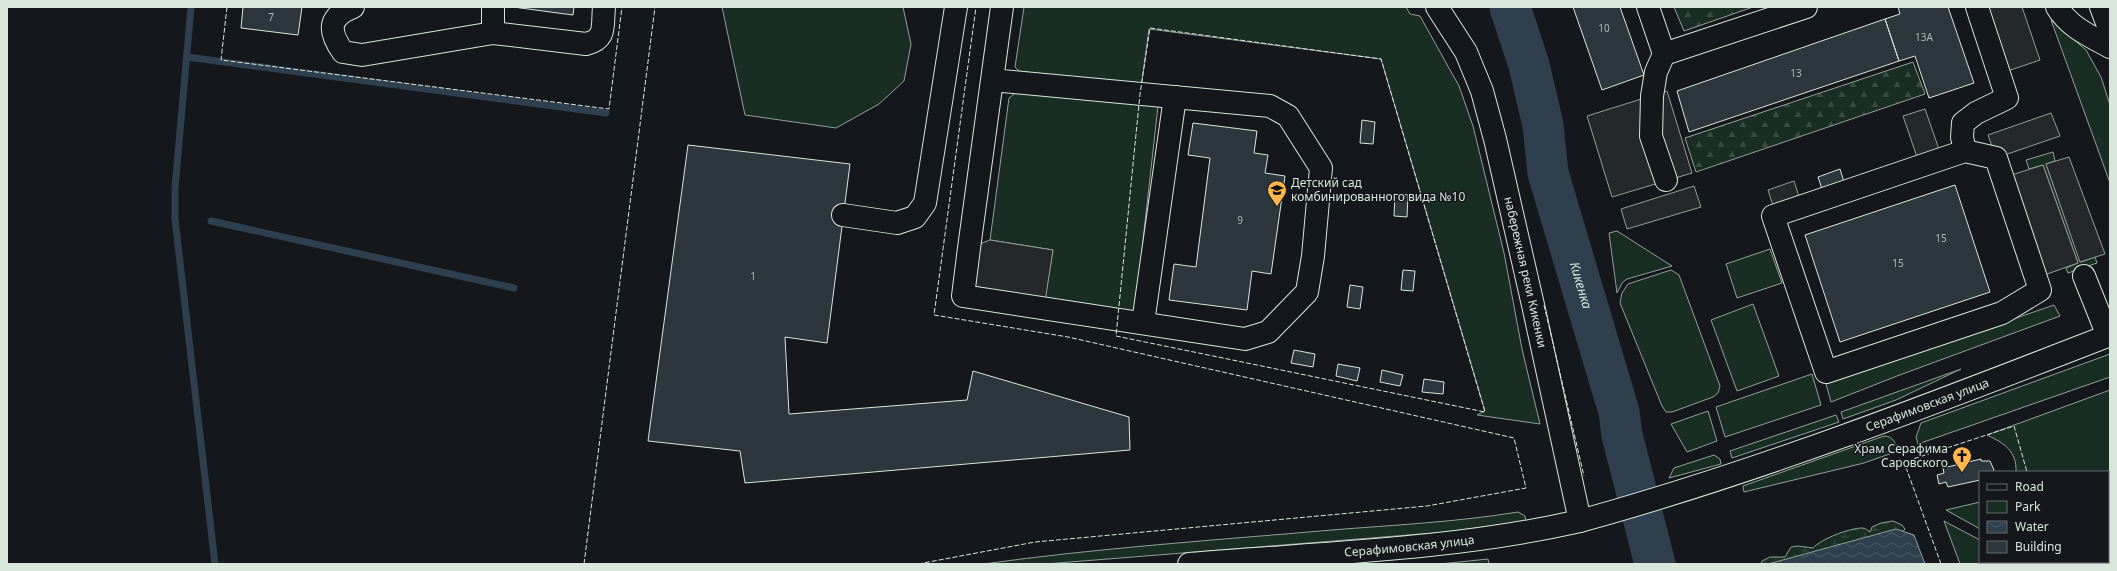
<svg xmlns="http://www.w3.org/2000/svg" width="2117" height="571" viewBox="0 0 2117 571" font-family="'Noto Sans',sans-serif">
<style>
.green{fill:#1a2d24;stroke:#939e99}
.forest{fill:url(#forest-firs);stroke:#939e99}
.wetland{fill:url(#wetland-marsh);stroke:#939e99}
.parking{fill:#24282b;stroke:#939e99}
.water{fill:url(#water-waves);stroke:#939e99}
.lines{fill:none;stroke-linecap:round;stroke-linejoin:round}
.stream{stroke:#2f3f4d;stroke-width:7}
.river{stroke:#2f3f4d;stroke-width:41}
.building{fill:#2c363c;stroke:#d8e6dc}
.minor-casing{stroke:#d8e6dc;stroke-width:24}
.major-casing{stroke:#d8e6dc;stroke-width:24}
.minor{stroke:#14181c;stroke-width:22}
.major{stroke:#14181c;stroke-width:22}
.fence{stroke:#d8e6dc;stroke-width:1;stroke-dasharray:5 2;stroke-linecap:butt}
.labels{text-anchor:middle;stroke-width:3;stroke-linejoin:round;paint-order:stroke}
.number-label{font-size:10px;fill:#adbab4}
.poi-label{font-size:12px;fill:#d8e6dc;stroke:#14181c;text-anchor:start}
.street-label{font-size:12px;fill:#d8e6dc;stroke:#14181c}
.water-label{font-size:13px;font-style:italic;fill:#d8e6dc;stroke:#14181c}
</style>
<defs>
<pattern id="forest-firs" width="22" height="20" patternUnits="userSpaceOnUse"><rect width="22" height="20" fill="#1a2d24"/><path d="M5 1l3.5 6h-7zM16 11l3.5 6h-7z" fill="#3b4b43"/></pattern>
<pattern id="wetland-marsh" width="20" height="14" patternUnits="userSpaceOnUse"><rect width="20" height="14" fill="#1a2d24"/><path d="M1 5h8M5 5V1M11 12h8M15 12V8" fill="none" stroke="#3b4b43"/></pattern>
<pattern id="water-waves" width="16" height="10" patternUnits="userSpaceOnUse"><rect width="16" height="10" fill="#2f3f4d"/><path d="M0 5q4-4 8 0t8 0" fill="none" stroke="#4c5b66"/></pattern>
</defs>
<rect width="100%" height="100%" fill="#14181c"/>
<path class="green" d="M722 7H903L911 44 904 81 879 104 836 128 745 115Z
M1024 7H1406L1410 14 1420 16 1459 86 1473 126 1504 253 1522 349 1540 424 1477 415 1485 411 1381 59 1149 29 1141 88 1019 71 1015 67Z
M2051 20 2086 50 2101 77 2110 105V183Z
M1018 91 1158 106 1135 312 1053 303 1045 297 1053 250 990 240 1009 98Z
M2053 152 2055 161 2046 164 2081 262 2095 257 2097 263 2068 273 2066 268 2078 263 2043 165 2029 169 2026 160Z
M1617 231 1672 266 1627 279 1622 283 1617 293 1609 233Z
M1770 249 1782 283 1737 298 1726 264Z
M1671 270 1679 275 1720 386 1718 393 1713 397 1672 412H1666L1662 406 1620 303 1622 293 1628 284Z
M1753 304 1779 376 1737 391 1711 320Z
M2054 305 2060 316 1897 376 1831 402 1826 384Z
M2110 354V377L1918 444 1916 437 1921 423Z
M1961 369 1896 400 1843 419 1841 412Z
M1812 374 1821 405 1725 437 1716 407Z
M2110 390V564H2055V562H2108V472H2016C2017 451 2004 443 1987 435Z
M1708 411 1717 441 1687 452 1671 424Z
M1836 415 1839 422 1732 458 1730 451Z
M1884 436C1893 436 1896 443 1898 451L1864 463 1744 492 1743 486Z
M1714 455 1720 459 1721 464 1669 478 1674 468Z
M1980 502V529L1946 510Z
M1518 512 1525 516 1526 521 1446 532 1045 564H983C1099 548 1216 540 1332 530 1394 525 1457 522 1518 512Z
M1944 521 1980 540V562H2022L2026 564H1960Z
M1488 559 1489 564H1440Z"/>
<path class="forest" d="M1674 7H1753L1684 31Z
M1913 62 1925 94 1696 172 1685 138Z"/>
<path class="wetland" d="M1893 521 1902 525 1905 529 1899 537 1796 564H1761L1762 561 1770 557H1785L1791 547 1798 546 1813 548C1821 539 1850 528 1862 528 1865 528 1867 530 1870 532L1872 527 1881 523Z"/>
<path class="parking" d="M1977 7H2022L2040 60 1999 74Z
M1667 91 1692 173 1612 197 1587 116Z
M1925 109 1942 158 1920 166 1903 116Z
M2051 113 2060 136 1996 158 1988 135Z
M2069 157 2105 254 2080 262 2046 164Z
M2043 165 2078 263 2036 278 2002 178Z
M1794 181 1802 206 1776 215 1768 190Z
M1694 186 1701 207 1627 229 1621 209Z
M990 240 1053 250 1044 308 963 296 969 248Z"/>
<path class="water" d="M1637 434 1641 452 1614 461 1607 456 1605 440 1622 435Z
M1896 529 1914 535 1925 564H1768Z"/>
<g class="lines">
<path class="stream" d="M191 7 175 188V219L215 564
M187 57 606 113
M211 221 514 288
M1632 534 1646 531"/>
<path class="river" id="s1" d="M1510 7 1529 65 1543 125 1548 173 1619 412 1622 435 1655 564"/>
</g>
<path class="building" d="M243 7H302L298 35 241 28Z
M513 7H574L573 15Z
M1573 7H1620L1644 75 1602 90Z
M1898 7H1948L1974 83 1929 98 1915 56 1899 61 1885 19 1900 14Z
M1885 19 1899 61 1689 132 1677 91Z
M1362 120 1375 122 1373 144 1360 143Z
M1193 123 1257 131 1254 153 1268 155 1265 173 1285 176 1271 274 1252 271 1247 310 1169 300 1174 264 1196 267 1210 158 1188 155Z
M688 145 850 164 827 343 785 337 789 414 967 400 973 371 1129 417 1130 450 745 483 740 451 648 441Z
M1840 169 1844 182 1822 189 1818 177Z
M1955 185 1990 292 1840 342 1805 235Z
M1395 194 1408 195 1407 217 1394 216Z
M1403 270 1415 271 1413 291 1401 290Z
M1350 285 1363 287 1360 309 1347 307Z
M1294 350 1315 354 1313 367 1291 363Z
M1338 364 1360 368 1357 381 1336 376Z
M1382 370 1403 375 1400 386 1380 382Z
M1424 379 1444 382 1443 394 1422 392Z
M1981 459V461H1990L1994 470 1992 472H1980V480L1948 487 1946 482 1939 484 1937 475 1944 473 1943 468Z"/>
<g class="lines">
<g class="minor-casing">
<g id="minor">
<path d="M353 7C328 17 328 31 343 52L362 55 493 33 586 44C607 39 602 26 604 7"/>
<path id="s2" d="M1437 7 1466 52 1482 91 1495 139 1533 305 1580 521C1761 471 1935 403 2110 335"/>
<path d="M1648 7 1664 54 1806 7"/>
<path d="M2057 7C2069 27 2090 36 2110 47"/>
<path d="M493 33V7"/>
<path d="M1664 54 1656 72 1652 96 1651 136 1666 180"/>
<path d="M992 80 1270 106 1288 116 1321 168 1313 256 1307 292 1268 332 1245 339 963 296 969 248 1002 7"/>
<path d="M1965 151 1996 158 2040 290 2002 313 1826 372 1773 216Z"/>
<path d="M1965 151 1962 137 1963 123 1976 113 2007 98 1977 7"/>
<path d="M843 215 897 223 915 217 925 203 956 7"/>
<path d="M2084 276 2108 336"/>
<path d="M1143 323 1175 97"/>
<path id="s3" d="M1189 564C1320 553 1452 550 1580 521"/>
</g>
</g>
<g class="major-casing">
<path id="major" d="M2101 7 2110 31"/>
</g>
<use href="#minor" class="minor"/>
<use href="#major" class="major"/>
<path class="fence" d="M227 7 221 60 609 109 622 7
M1150 28 1381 59 1485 412 1116 336 1140 94Z
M1544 305 1584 476
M2055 562V564
M584 564 655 7
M918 564 1035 542 1427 506 1526 488 1514 438 1068 337 934 315 976 7
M1941 564 1904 462 2014 426 2027 472"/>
</g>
<defs>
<g id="school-pin" transform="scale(1)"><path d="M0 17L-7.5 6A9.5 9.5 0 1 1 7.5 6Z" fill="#ffb74d" stroke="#14181c"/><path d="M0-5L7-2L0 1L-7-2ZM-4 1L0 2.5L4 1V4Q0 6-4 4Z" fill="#111"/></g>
<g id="church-pin" transform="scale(1)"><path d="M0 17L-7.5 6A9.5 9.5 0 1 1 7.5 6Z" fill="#ffb74d" stroke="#14181c"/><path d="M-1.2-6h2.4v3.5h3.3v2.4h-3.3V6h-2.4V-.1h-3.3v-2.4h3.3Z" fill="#111"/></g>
</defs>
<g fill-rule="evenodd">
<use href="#school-pin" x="1277" y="190"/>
<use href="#church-pin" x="1962" y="456"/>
</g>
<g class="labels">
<g class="number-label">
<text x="271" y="21">7</text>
<text x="1604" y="32">10</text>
<text x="1924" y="41">13А</text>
<text x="1796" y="77">13</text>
<text x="1240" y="224">9</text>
<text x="1941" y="242">15</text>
<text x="1898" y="267">15</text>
<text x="753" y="280">1</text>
</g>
<g class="poi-label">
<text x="1291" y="187">Детский сад<tspan x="1291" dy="14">комбинированного вида №10</tspan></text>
<text x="1948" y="453" text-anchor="end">Храм Серафима<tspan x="1948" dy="14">Саровского</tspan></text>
</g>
<g class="street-label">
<text dy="4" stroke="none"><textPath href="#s2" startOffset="282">набережная реки Кикенки</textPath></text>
<text dy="4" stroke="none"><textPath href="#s2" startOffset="903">Серафимовская улица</textPath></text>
<text dy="4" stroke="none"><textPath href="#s3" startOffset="221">Серафимовская улица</textPath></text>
</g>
<g class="water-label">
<text dy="5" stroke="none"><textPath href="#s1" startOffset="288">Кикенка</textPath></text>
</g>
</g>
<rect width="2117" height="571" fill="none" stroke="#d8e6dc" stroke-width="16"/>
<rect x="1979" y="471" width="130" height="92" fill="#14181c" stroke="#626a69"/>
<rect x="1987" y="484" width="20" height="6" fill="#14181c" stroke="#626a69"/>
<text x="2015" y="491" font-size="12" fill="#d8e6dc">Road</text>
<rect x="1987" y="501" width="20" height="12" fill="#1a2d24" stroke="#626a69"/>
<text x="2015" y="511" font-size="12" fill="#d8e6dc">Park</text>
<rect x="1987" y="521" width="20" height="12" fill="url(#water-waves)" stroke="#626a69"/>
<text x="2015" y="531" font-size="12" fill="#d8e6dc">Water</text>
<rect x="1987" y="541" width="20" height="12" fill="#2c363c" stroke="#626a69"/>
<text x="2015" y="551" font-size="12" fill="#d8e6dc">Building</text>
</svg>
